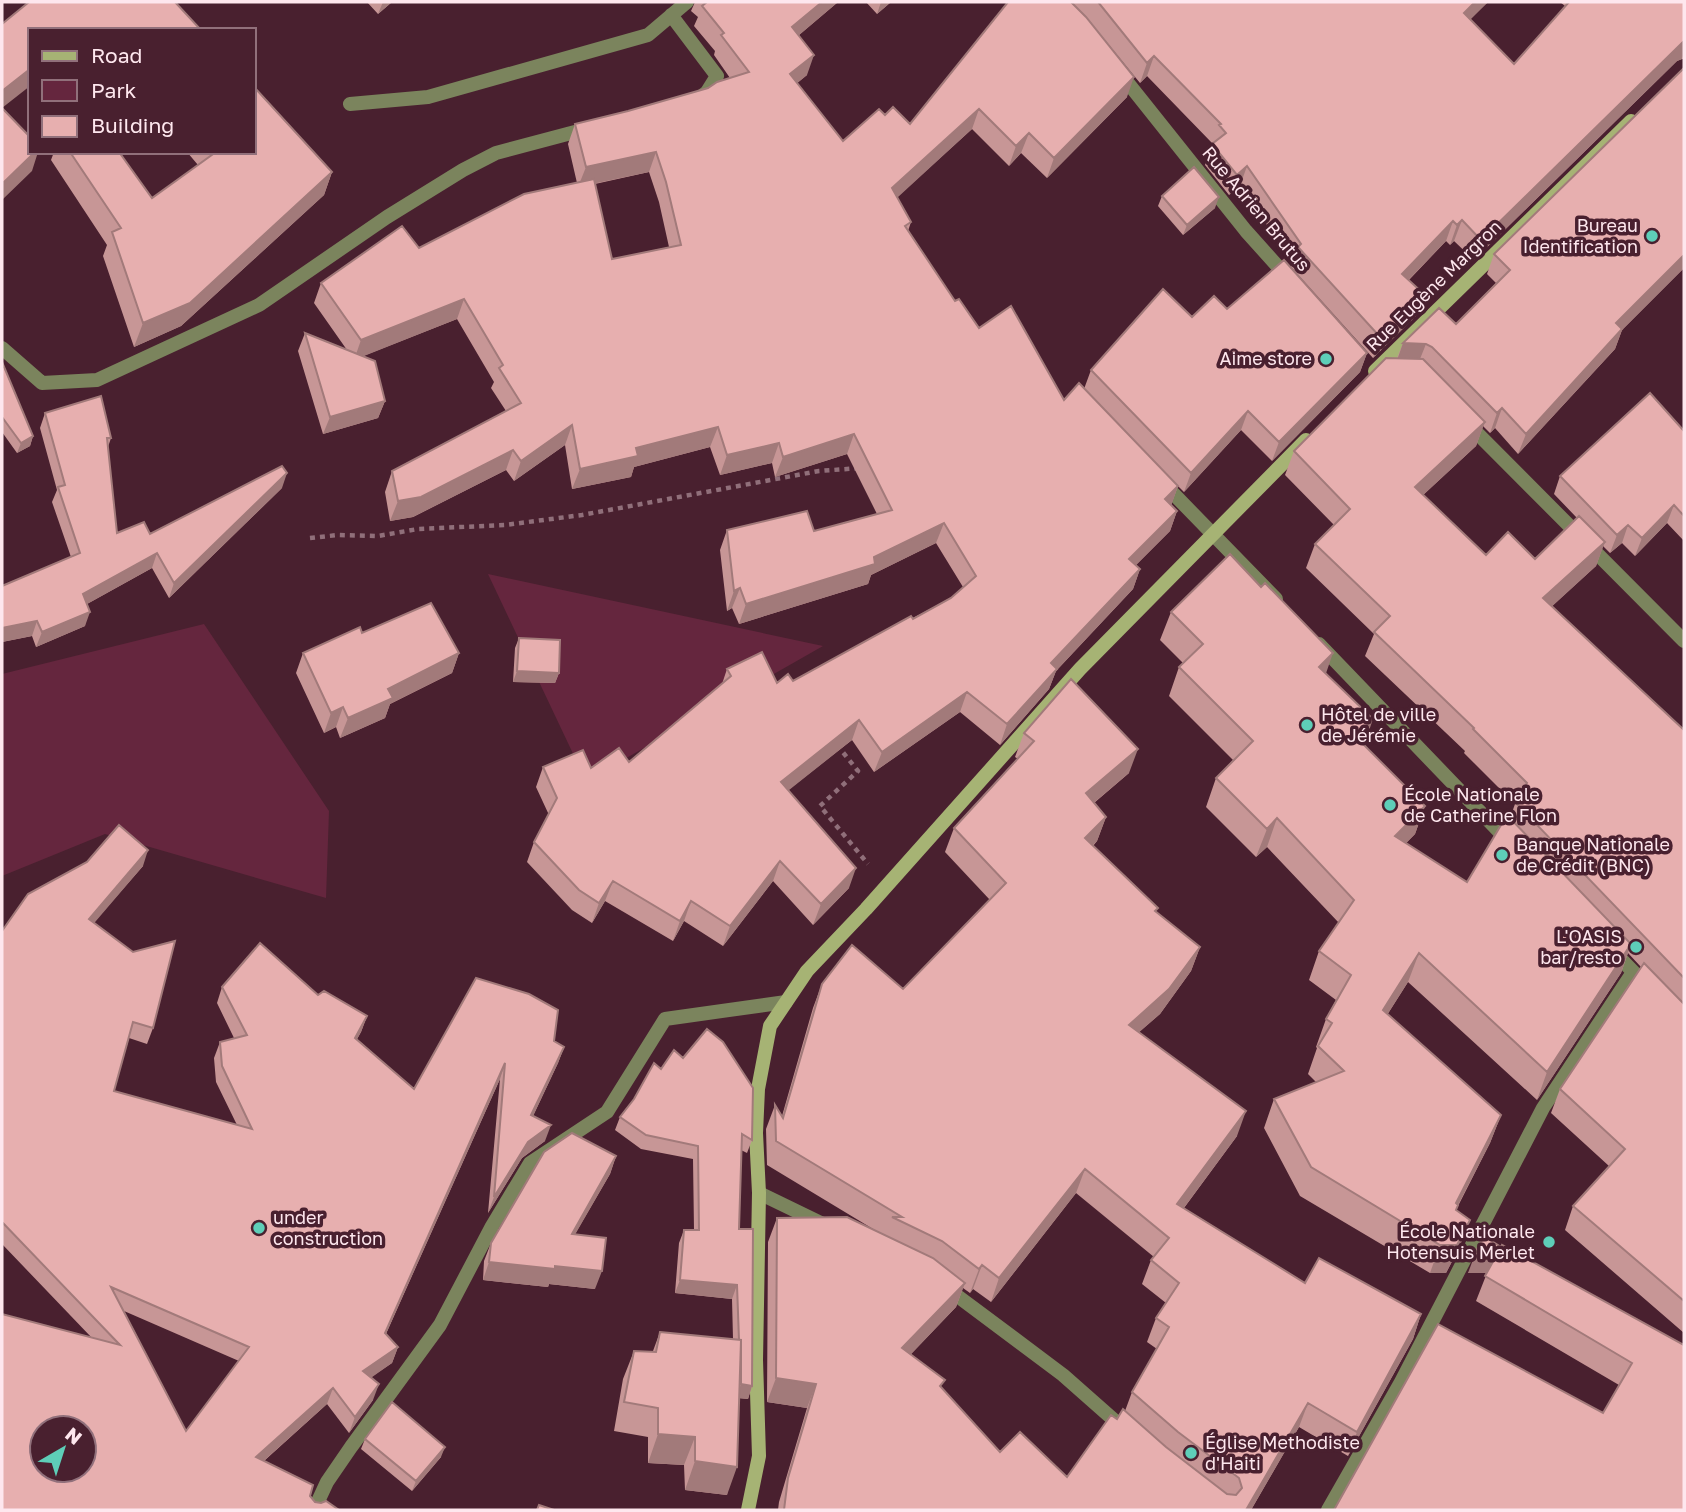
<svg xmlns="http://www.w3.org/2000/svg" width="1686" height="1512" viewBox="0 0 1686 1512" font-family="'Golos Text',sans-serif">
<style>
.green{fill:#65263e}
.lines{fill:none;stroke-linecap:round;stroke-linejoin:round}
.path{stroke:#906f7a;stroke-width:4.5;stroke-dasharray:5 5;stroke-linecap:butt}
.street{stroke:#7b845d;stroke-width:14}
.secondary{stroke:#a6b374;stroke-width:14}
.wall{fill:#c79696;fill-rule:evenodd}
.shaded-wall{fill:#a27a7a}
.building{fill:#e7afaf;stroke:#a27a7a;stroke-width:2;fill-rule:evenodd}
.poi-dot{fill:#5eceb8;stroke:#49202f;stroke-width:2.5}
.labels{text-anchor:middle;stroke-width:7;stroke-linejoin:round;paint-order:stroke}
.street-label{font-size:18px;fill:#fee7ee;stroke:#49202f}
.poi-label{font-size:18px;fill:#fee7ee;stroke:#49202f;text-anchor:start}
</style>
<rect width="100%" height="100%" fill="#49202f"/>
<path class="green" d="M488 574 823 646 586 781Z
M204 624 329 811 326 898 105 834 2 876V674Z"/>
<g class="lines">
<path class="path" d="M310 538 338 535 378 536 418 529 505 525 582 515 819 471 860 468
M837 745 858 771 820 806 868 864"/>
<path class="street" d="M671 15 717 76 707 92 698 99
M1120 73 1246 231 1289 279
M350 104 428 97 648 35 687 2
M2 348 42 383 97 380 259 305 387 217 463 170 496 153 590 128
M1468 424 1684 641
M1163 483 1276 599
M1319 644 1511 844
M1612 950 1649 988
M759 1193 827 1226
M944 1286 1063 1375 1123 1428
M314 1510 327 1482 351 1447 440 1325 492 1226 530 1163 607 1112 665 1019 786 1002
M1328 1510 1401 1382 1543 1108 1633 972"/>
<path class="secondary" d="M1375 371 1631 121
M748 1510 759 1456 756 1360 759 1193 756 1133 758 1089 770 1026 807 971 866 909 1080 669 1306 440"/>
</g>
<path class="wall" d="M367 2H392L378 14Z
M695 2H838L799 35 807 75 797 83 843 141 885 115 910 124 1008 2H1488L1470 19 1514 64 1565 6 1560 2H1684V59H1682L1677 61 1474 260 1454 241 1450 245 1446 241 1409 280 1417 315 1373 358 1291 267 1293 263 1240 186 1229 195 1205 165 1212 143 1147 76 1140 83 1086 17 1127 97 1047 178 1021 153 1009 166 972 129 897 197 911 222 908 231 955 301 979 328 1064 400 1084 389 1091 370 1192 317 1227 309 1367 353 1360 372 1272 461 1241 430 1184 492 1178 486 1171 505 1177 511 1170 531 1136 565 1140 569 1133 589 1056 671 1049 689 1000 745 960 712 874 772 852 740 788 790 849 888 813 925 773 881 723 946 684 921 673 941 605 901 592 923 572 910 527 862 534 842 549 815 536 787 543 767 591 768 629 762 722 684 727 669 777 683 793 681 951 598 963 587 936 543 871 575 868 584 739 624 732 608 727 611 720 550 727 530 814 531 877 514 847 454 775 477 772 463 720 475 710 447 634 467 631 477 572 489 565 445 514 481 506 470 413 517 390 521 385 492 392 471 506 411 491 388 494 382 457 319 363 356 385 401 378 418 323 434 298 351 305 333 347 350 314 303 321 283 419 248 577 183 568 144 575 124 628 111 708 88 730 78 714 55 715 51 694 26 698 17 691 11ZM649 172 659 202 669 247 612 259 595 184Z
M866 2H891L877 14Z
M1684 68V268L1622 330 1615 349 1518 454 1495 428 1490 433 1483 426 1476 446 1423 495 1486 555 1535 559 1577 518 1554 494 1560 476 1684 431V541L1667 523 1635 556 1622 543 1610 553 1603 546 1596 566 1552 606 1684 730V1333L1565 1230 1573 1206 1609 1166 1551 1113 1560 1089 1641 967 1628 953 1621 973 1537 1100 1408 982 1387 1015 1501 1115 1490 1143 1456 1210 1470 1220 1459 1248 1446 1273H1430L1300 1196 1264 1128 1274 1099 1316 1082 1308 1074 1317 1048 1316 1047 1326 1019 1336 1000 1309 980 1319 951 1339 923 1267 847 1256 857 1206 807 1216 778 1233 760 1169 696 1179 667 1183 663 1160 640 1171 612 1326 673 1364 745 1425 806 1415 834 1406 843 1467 882 1510 818 1515 804 1464 753 1465 751 1365 656 1374 634 1306 568 1315 544 1334 525 1285 475 1294 451 1397 358 1403 343 1456 324 1496 283 1487 274 1494 254Z
M54 152H119L152 198 198 165 187 152H254L332 172 324 195 181 326 134 347 103 256 107 245 51 160Z
M1162 196 1215 208 1183 235 1158 206Z
M2 362 33 436 30 446 17 453 2 432Z
M45 413 111 438 108 447 117 533 150 534 282 488 169 598 152 568 87 604 85 626 36 647 32 636 2 642 71 557 52 502 57 490 40 428Z
M362 633 459 653 452 673 390 704 385 718 340 738 336 727 324 733 296 673 303 653Z
M519 638 559 673 555 683 513 682 515 648Z
M1024 733 1129 773 1094 803 1106 817 1097 841 1093 846 1156 912 1200 947 1191 971 1160 1014 1139 1032 1237 1136 1184 1208 1305 1283 1421 1314 1413 1339 1348 1456 1299 1427 1251 1510H778L779 1502 807 1408 767 1402 768 1242 777 1218 878 1232 767 1165 766 1129 775 1105 782 1116 813 1008 822 984 903 989 990 900 945 852 954 828 1018 759 1015 757ZM1076 1193 1154 1257 1151 1260 1142 1284 1166 1303 1156 1318 1147 1342 1157 1349 1132 1392 1125 1411 1117 1419 1067 1477 1000 1452 911 1354 956 1307 963 1288 970 1293 973 1289 991 1302Z
M87 862 143 866 94 922 153 1028 147 1044 129 1038 114 1091 237 1125 216 1082 214 1058 220 1042 234 1038 217 1003 222 987 318 995 367 1016 361 1032 357 1039 414 1089 554 1041 564 1047 558 1063 533 1116 545 1141 522 1158 488 1213 500 1079 386 1334 398 1347 392 1363 371 1377 373 1400 349 1433 327 1404 264 1461 310 1496 315 1502 339 1510H2L92 1338 2 1244V931ZM124 1311 239 1361 186 1431Z
M654 1063 752 1140 747 1153 741 1150 739 1229 752 1386 748 1399 739 1398 727 1495 685 1490 684 1465 648 1463V1437L614 1431 623 1379 634 1351H653L660 1332 733 1339 732 1299 675 1293 679 1243 684 1230H694L693 1159 641 1149 615 1130 620 1117 634 1099Z
M616 1156 610 1174 575 1234 595 1289 549 1284 548 1287 483 1280 484 1261 491 1243Z
M1501 1247 1684 1345 1603 1413 1619 1385 1476 1301 1487 1273H1468Z
M365 1439 441 1457 412 1491 361 1449Z"/>
<path class="shaded-wall" d="M383 2H392L378 14Z
M822 2H838L785 47 792 27Z
M881 2H891L877 14Z
M1475 2H1488L1457 33 1464 13Z
M1684 41V53L1682 59 1677 61 1474 260 1481 240Z
M814 55 807 75 783 95 790 74Z
M1154 56 1147 76 1140 83 1147 63Z
M30 69V86L2 108V91Z
M1134 77 1127 97 1047 178 1054 158Z
M979 109 972 129 885 209 892 188Z
M1029 133 1021 153 1009 166 1016 146Z
M35 152H38L32 171 2 200V187L3 183Z
M656 152 649 172 578 187 586 167Z
M1247 166 1240 186 1229 195 1237 175Z
M332 172 324 195 181 326 134 347 143 323Z
M1219 197 1215 208 1183 235 1187 225Z
M1462 220 1454 241 1450 245 1457 225Z
M1453 221 1446 241 1395 294 1402 274Z
M1684 255V268L1622 330 1615 349 1518 454 1526 434 1616 323Z
M1425 295 1417 315 1373 358 1381 338Z
M464 299 457 319 354 360 361 340Z
M1403 343 1426 344 1418 364 1396 363Z
M1367 353 1360 372 1272 461 1279 442Z
M385 401 378 418 323 434 330 417Z
M1502 408 1495 428 1490 433 1497 413Z
M1248 411 1241 430 1184 492 1191 473Z
M1485 422 1476 446 1406 511 1415 487Z
M572 425 565 445 514 481 521 461Z
M718 427 710 447 634 467 631 477 572 489 580 469 636 448Z
M854 434 847 454 775 477 783 457Z
M33 436 30 446 17 453 21 443Z
M779 443 772 463 720 475 727 455Z
M513 450 506 470 413 517 390 521 398 501Z
M287 473 282 488 169 598 174 583Z
M1178 486 1171 506 1165 499Z
M1674 505 1667 523 1635 556 1642 538Z
M1177 511 1170 531 1122 579 1129 559Z
M944 523 936 543 871 575 868 584 739 624 746 604 874 557Z
M1628 525 1622 543 1610 553 1617 535Z
M1605 542 1596 566 1535 622 1543 598Z
M157 553 152 568 78 609 83 594Z
M1140 569 1133 589 1056 671 1049 689 1000 745 1007 724 1051 663Z
M740 588 732 608 727 611 734 591Z
M90 612 85 626 36 647 42 632Z
M37 621 32 636 2 642V628Z
M459 653 452 673 390 704 385 718 340 738 348 718 388 689Z
M1333 653 1323 682 1319 667Z
M517 671 559 673 555 683 513 682Z
M967 692 960 712 874 772 882 752Z
M343 707 336 727 324 733 331 713Z
M1373 719 1363 748 1356 737Z
M859 720 852 740 774 802 781 782Z
M1138 749 1129 773 1077 817 1086 793Z
M1425 806 1415 834 1385 865 1395 836Z
M1106 817 1097 841 1076 862 1085 838Z
M1277 818 1267 847 1256 857 1267 829Z
M148 850 143 866 84 935 89 919Z
M780 861 773 881 723 946 730 926Z
M856 868 849 888 813 925 821 904Z
M613 881 605 901 592 923 599 903Z
M691 901 684 921 673 941 680 921Z
M1631 944 1621 973 1537 1100 1547 1072Z
M1200 947 1191 971 1160 1014 1120 1049 1129 1025Z
M1419 953 1408 982 1372 1039 1383 1010Z
M367 1016 361 1032 349 1054 355 1038Z
M564 1047 558 1063 526 1131 531 1115Z
M505 1063 500 1079 379 1349 385 1333Z
M1246 1111 1237 1136 1169 1228 1177 1204Z
M1501 1115 1490 1143 1457 1207 1456 1203Z
M551 1125 545 1141 522 1158 488 1213 494 1197 528 1142Z
M616 1156 610 1174 565 1252 572 1234Z
M1085 1169 1076 1193 991 1302 999 1278Z
M1470 1220 1459 1248 1446 1273H1430L1440 1245Z
M1477 1249H1500L1491 1273H1468Z
M489 1262 555 1266 602 1271 595 1289 549 1284 548 1287 483 1280Z
M982 1265 973 1289 970 1293 979 1269Z
M680 1280 737 1285 732 1299 675 1293Z
M965 1283 956 1307 894 1372 902 1348Z
M1421 1314 1413 1339 1348 1456 1357 1432Z
M398 1347 392 1363 358 1387 363 1371Z
M776 1378 816 1384 807 1408 767 1402Z
M379 1384 373 1400 349 1433 355 1417Z
M741 1384 752 1386 748 1399 736 1398Z
M333 1388 327 1404 250 1473 256 1457Z
M1308 1403 1299 1427 1251 1510H1246Z
M658 1434 695 1437 684 1465 648 1463Z
M445 1447 441 1457 412 1491 416 1481Z
M695 1461 737 1467 727 1495 685 1490Z"/>
<path class="building" d="M29 2H175L201 30H30V69L2 91V24Z
M707 2H822L792 27 814 55 790 74 843 141 879 109 885 115 893 107 910 124 1008 2H1071L1086 17 1134 77 1054 158 1029 133 1016 146 979 109 892 188 911 222 905 226 955 301 959 299 979 328 1011 306 1064 400 1079 383 1178 486 1165 499 1177 511 1129 559 1140 569 1051 663 1057 669 1007 724 967 692 882 752 859 720 781 782 856 868 821 904 780 861 730 926 691 901 680 921 613 881 599 903 579 890 534 842 557 798 543 767 583 750 591 768 619 748 629 762 731 676 727 669 762 652 777 683 788 674 793 681 911 616 913 619 951 598 976 576 944 523 874 557 875 564 746 604 740 588 734 591 727 530 807 511 814 531 892 510 854 434 783 457 779 443 727 455 718 427 636 448 638 456 580 469 572 425 521 461 513 450 421 497 398 501 392 471 521 403 499 368 503 365 464 299 361 340 321 283 402 226 419 248 524 194 594 179 612 259 681 245 666 182 656 152 586 167 575 124 628 111 708 88 717 82 749 72 721 35 724 33 702 6Z
M1098 2H1475L1464 13 1514 64 1569 2H1684V41L1481 240 1462 220 1457 225 1453 221 1402 274 1425 295 1381 338 1298 247 1301 244 1247 166 1237 175 1212 144 1226 133 1219 125 1221 124 1154 56 1147 63Z
M1684 68V255L1616 323 1622 329 1526 434 1502 408 1497 413 1432 347 1426 344 1403 343 1439 308 1456 324 1510 270 1494 254Z
M254 87 332 172 190 303 143 323 112 232 121 228 70 152H119L152 198 216 152H254Z
M2 108 30 137V152H35L3 183 2 181Z
M1194 167 1219 197 1187 225 1162 196Z
M1284 260 1367 353 1279 442 1248 411 1191 473 1091 370 1163 289 1192 317 1214 296 1227 309Z
M305 333 375 361 385 401 330 417Z
M1386 358 1423 359 1485 422 1415 487 1486 555 1508 532 1535 559 1579 516 1605 542 1543 598 1684 730V978L1515 802 1527 783 1473 729 1474 728 1374 632 1390 616 1315 544 1350 509 1294 451Z
M2 362 33 436 21 443 2 417Z
M1650 393 1684 431V516L1674 505 1642 538 1628 525 1617 535 1560 476Z
M101 396 111 438H107L117 533 144 522 150 534 282 466 287 473 174 583 157 553 83 594 90 612 42 632 37 621 2 628V586L80 553 58 487 65 485 45 413Z
M1230 554 1261 587 1265 583 1333 653 1319 667 1373 719 1356 737 1425 806 1395 836 1467 882 1507 815 1631 944 1547 1072 1419 953 1383 1010 1501 1115 1456 1203 1458 1205 1456 1210 1470 1220 1457 1245H1440L1311 1167 1274 1099 1344 1071 1318 1046 1332 1023 1326 1019 1351 975 1319 951 1354 900 1277 818 1267 829 1216 778 1253 741 1179 667 1203 644 1171 612Z
M431 603 459 653 388 689 393 698 348 718 343 707 331 713 303 653 360 627 362 633Z
M519 638 560 640 559 673 517 671Z
M1071 679 1138 749 1086 793 1106 817 1085 838 1158 908 1155 911 1200 947 1169 989 1129 1025 1246 1111 1177 1204 1305 1283 1319 1258 1421 1314 1357 1432 1308 1403 1246 1510H784L788 1478 816 1384 776 1378 777 1218 847 1217 933 1258 965 1283 902 1348 945 1380 940 1386 1000 1452 1020 1432 1067 1477 1111 1415 1117 1419 1123 1409 1166 1447 1227 1494 1236 1495 1242 1488 1239 1478 1178 1432 1132 1392 1169 1327 1156 1318 1179 1283 1151 1260 1169 1238 1085 1169 999 1278 982 1265 979 1269 942 1241 892 1217H902L776 1141 775 1105 783 1118 822 984 852 945 903 989 1006 883 954 828 1034 741 1024 733Z
M119 825 148 850 89 919 133 952 175 941 153 1028 133 1022 114 1091 252 1129 222 1066 220 1042 247 1035 222 987 260 943 318 995 324 991 367 1016 355 1038 414 1089 476 978 529 994 558 1010 554 1041 564 1047 531 1115 551 1125 528 1142 494 1197 505 1063 385 1333 398 1347 363 1371 379 1384 355 1417 333 1388 256 1457 313 1485 310 1496 315 1502 321 1503 326 1501 339 1510H2V1314L120 1345 2 1222V931L28 894 87 862ZM111 1287 249 1347 186 1431ZM42 1428H84V1470H42Z
M1644 963 1684 1004V1301L1573 1206 1625 1149 1560 1089Z
M707 1029 723 1042 753 1088 752 1140 742 1134 739 1229H753L752 1386 741 1384V1340H739L737 1285 680 1280 684 1230H699L698 1146 646 1135 620 1117 634 1099 654 1063 661 1069 674 1050 683 1058Z
M572 1133 616 1156 572 1234 606 1238 602 1271 555 1266V1269L489 1262 491 1243 544 1152Z
M1484 1236 1501 1247 1502 1245 1684 1345V1510H1334L1438 1324 1603 1413 1632 1363 1485 1276 1500 1249H1477Z
M660 1332 741 1340 737 1467 695 1461V1437L658 1434V1408L624 1402 634 1351 656 1352Z
M392 1402 445 1447 416 1481 365 1439Z
M539 1505 554 1510H537Z"/>
<g class="poi-dot">
<circle cx="1652" cy="236" r="7"/>
<circle cx="1326" cy="359" r="7"/>
<circle cx="1307" cy="725" r="7"/>
<circle cx="1390" cy="805" r="7"/>
<circle cx="1502" cy="855" r="7"/>
<circle cx="1636" cy="947" r="7"/>
<circle cx="259" cy="1228" r="7"/>
<circle cx="1549" cy="1242" r="7"/>
<circle cx="1191" cy="1453" r="7"/>
</g>
<g class="labels">
<g class="street-label">
<text transform="translate(1256 209) rotate(50)" y="6">Rue Adrien Brutus</text>
<text transform="translate(1434 286) rotate(-44)" y="6">Rue Eugène Margron</text>
</g>
<g class="poi-label">
<text x="1638" y="232" text-anchor="end">Bureau<tspan x="1638" dy="21">Identification</tspan></text>
<text x="1312" y="365" text-anchor="end">Aime store</text>
<text x="1321" y="721">Hôtel de ville<tspan x="1321" dy="21">de Jérémie</tspan></text>
<text x="1404" y="801">École Nationale<tspan x="1404" dy="21">de Catherine Flon</tspan></text>
<text x="1516" y="851">Banque Nationale<tspan x="1516" dy="21">de Crédit (BNC)</tspan></text>
<text x="1622" y="943" text-anchor="end">L'OASIS<tspan x="1622" dy="21">bar/resto</tspan></text>
<text x="273" y="1224">under<tspan x="273" dy="21">construction</tspan></text>
<text x="1535" y="1238" text-anchor="end">École Nationale<tspan x="1535" dy="21">Hotensuis Merlet</tspan></text>
<text x="1205" y="1449">Église Methodiste<tspan x="1205" dy="21">d'Haiti</tspan></text>
</g>
</g>
<rect width="1686" height="1512" fill="none" stroke="#fee7ee" stroke-width="7"/>
<rect x="28" y="28" width="228" height="126" fill="#49202f" stroke="#91707b" stroke-width="2"/>
<rect x="42" y="51" width="35" height="10" fill="#a6b374" stroke="#91707b" stroke-width="2"/>
<text x="91" y="63" font-size="21" fill="#fee7ee">Road</text>
<rect x="42" y="80" width="35" height="21" fill="#65263e" stroke="#91707b" stroke-width="2"/>
<text x="91" y="98" font-size="21" fill="#fee7ee">Park</text>
<rect x="42" y="116" width="35" height="21" fill="#e7afaf" stroke="#91707b" stroke-width="2"/>
<text x="91" y="133" font-size="21" fill="#fee7ee">Building</text>
<g transform="translate(63 1449) rotate(39)"><circle r="33" fill="#49202f" stroke="#91707b" stroke-width="2"/>
<path d="M0-5L12 26L0 18L-12 26Z" fill="#5eceb8"/>
<text y="-10" font-size="19" font-weight="bold" text-anchor="middle" fill="#fee7ee">N</text>
</g>
</svg>
